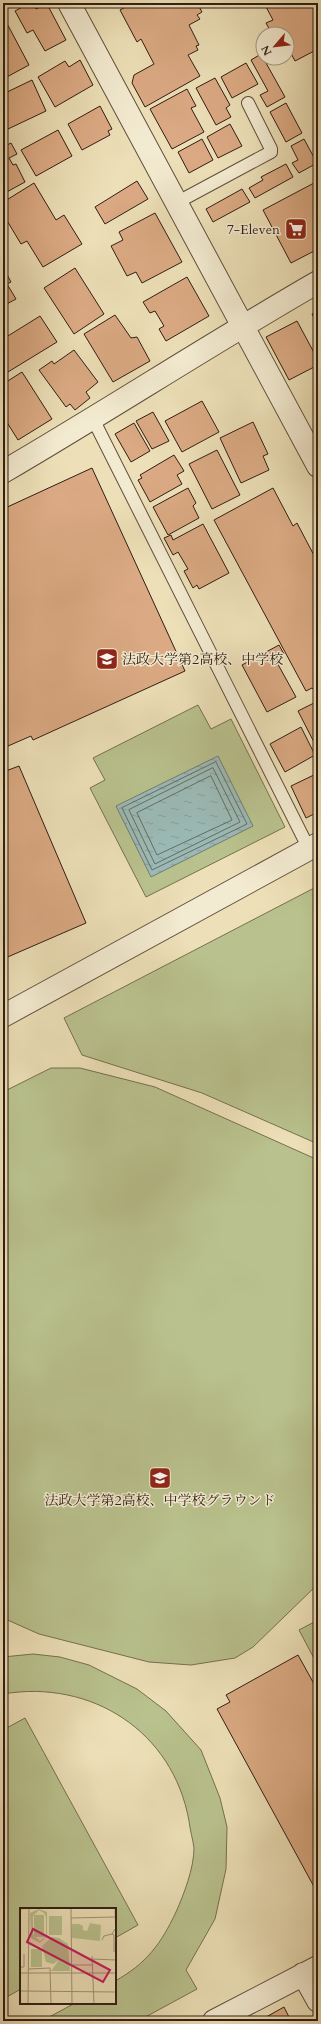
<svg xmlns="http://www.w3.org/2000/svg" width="321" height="2024" viewBox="0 0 321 2024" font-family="Cardo,'Noto Serif JP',serif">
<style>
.grass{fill:#b9c28e;stroke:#757050}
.water{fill:url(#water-ripples);stroke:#717c75}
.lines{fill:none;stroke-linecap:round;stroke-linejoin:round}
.shore{stroke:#666c65;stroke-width:1}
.building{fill:#dbaa84;stroke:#311d13}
.service-casing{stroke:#604e3c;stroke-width:14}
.minor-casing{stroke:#604e3c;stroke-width:24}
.tertiary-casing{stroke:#604e3c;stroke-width:24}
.service{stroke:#f3ebd1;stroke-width:12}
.minor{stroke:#f3ebd1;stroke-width:22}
.tertiary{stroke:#f3ebd1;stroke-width:22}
.labels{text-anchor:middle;stroke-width:3;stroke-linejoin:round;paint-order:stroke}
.poi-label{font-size:14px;fill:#311d13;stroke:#f3ebd1;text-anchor:end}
.inset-road{fill:none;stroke:#a29276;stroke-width:1}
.view{fill:#c2185b;fill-opacity:0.15;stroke:#c2185b;stroke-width:2}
.inset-edge{fill:none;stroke:#311d13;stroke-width:2}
</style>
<defs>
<pattern id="water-ripples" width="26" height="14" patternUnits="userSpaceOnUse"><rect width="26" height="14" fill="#9bbbb7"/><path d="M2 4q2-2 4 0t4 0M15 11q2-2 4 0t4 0" fill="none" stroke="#86a09c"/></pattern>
</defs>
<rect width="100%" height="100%" fill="#ede0b8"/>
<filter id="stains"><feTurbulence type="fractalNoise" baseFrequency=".005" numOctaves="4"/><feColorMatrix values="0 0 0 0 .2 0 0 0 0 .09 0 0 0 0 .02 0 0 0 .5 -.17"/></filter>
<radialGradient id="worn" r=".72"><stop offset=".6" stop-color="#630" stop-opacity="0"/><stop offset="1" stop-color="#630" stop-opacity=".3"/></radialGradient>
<path class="grass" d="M198 705 211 729 231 719 285 827 146 897 90 788 105 780 93 758Z
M318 886V1144L202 1093 82 1055 64 1018Z
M51 1068H80L155 1087 318 1160V1584L253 1647 235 1658 191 1665 149 1662 39 1634 3 1618V1092Z
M318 1620V1666L299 1630Z
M33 1654 60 1657 89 1665 137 1689 166 1711 201 1750 220 1798 227 1827 226 1869 215 1919 186 1970 197 1989 138 2021H42L75 2003H115V1981C146 1964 161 1944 176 1912 184 1894 194 1868 194 1848 193 1840 190 1830 189 1821 173 1731 91 1679 3 1694V1657Z
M25 1718 138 1925 115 1938V1909H21V1989L3 1999V1730Z"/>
<path class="water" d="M218 756 253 826 151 877 116 806Z"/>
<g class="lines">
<path class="shore" d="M216 762 247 824 152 870 122 808Z
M213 768 240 822 155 864 129 810Z
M211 776 232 820 157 855 137 813Z"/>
</g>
<path class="building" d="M30 3H32L36 9 47 4 66 40 45 51 33 30 27 33 15 11Z
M133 3H197L202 12 197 15 200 19 189 25 199 45 196 46 198 50 188 55 200 76 145 107 132 83 134 75 154 64 141 39 137 42 120 10Z
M264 3H318V49L295 61 287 46V34H272L266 23 273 20Z
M3 16 29 65 3 79Z
M261 54 285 97 267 107 260 95 268 91 251 60Z
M80 60 93 85 55 107 38 77 65 61 69 67Z
M246 63 258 84 232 98 221 77Z
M215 78 230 105 226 108 231 117 216 125 196 88Z
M32 80 46 111 8 129 3 119V94Z
M187 89 196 106 191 108 204 132 172 149 150 109Z
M286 103 302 133 286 142 270 112Z
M100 106 112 129 108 131 110 135 82 150 68 124Z
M230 124 242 146 218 158 207 137Z
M58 130 72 156 36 176 21 150Z
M202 139 213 160 189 173 178 152Z
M304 139 317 163 299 173 292 163 298 160 291 146Z
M11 143 17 154 9 158 13 165 16 164 25 182 3 194V147Z
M286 164 293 177 255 198 249 188 263 180 261 177Z
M137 181 148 199 105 224 95 207Z
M34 183 56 220 64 215 82 244 43 267 27 241 21 244 3 214V205L6 203 5 201Z
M314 183 318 190V249L291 263 263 210Z
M242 189 250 202 213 222 206 209Z
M155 213 182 262 142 283 136 272 127 276 111 246 123 240 119 232Z
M3 267 11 282 7 284 16 299 3 306Z
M75 268 104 314 74 334 44 288Z
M187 277 209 316 166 341 159 329 164 326 155 311 150 313 143 302Z
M318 306V326L312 314 316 312 314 309Z
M115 315 131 338 137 337 150 361 113 382 84 334Z
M40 316 57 342 3 375V339Z
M297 321 318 360V365L289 380 266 337Z
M74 350 98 382 86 392 90 398 75 410 70 404 66 407 39 370 52 361 54 364Z
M22 372 52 419 18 440 3 416V384Z
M202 401 219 432 182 452 165 421Z
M153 412 169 441 152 449 136 421Z
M253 422 268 454 263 456 269 470 241 483 220 438Z
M134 423 150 451 131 462 115 434Z
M217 450 240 495 212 509 189 464Z
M174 455 184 471 177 475 182 484 150 502 138 480 142 478 140 475Z
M92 468 185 671 33 740 31 736 8 746 3 736V509Z
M188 488 196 503 193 506 199 518 168 535 153 507Z
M273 488 293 526 297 523 318 563V690L315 691 312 688 306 691 214 520Z
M203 524 229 573 199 589 197 585 193 588 184 571 188 569 178 552 173 555 164 538 171 535 173 540Z
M279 645 284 654 275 659 296 697 267 712 242 665Z
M318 701V750L298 711Z
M301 727 315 755 285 772 270 744Z
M19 766 86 923 3 959V772Z
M318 773V812L306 818 291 786Z
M298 1655 318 1691V1894L217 1709 230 1702 226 1695Z
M284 2007 291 2021H259Z"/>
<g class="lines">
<g class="service-casing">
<path id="service" d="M176 203 271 152V149L248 103
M93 419 309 849"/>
</g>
<g class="minor-casing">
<path id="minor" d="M69 3 318 466
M3 472C109 410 212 343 318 282
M303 1974 318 2001
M214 2021 318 1967"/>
</g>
<g class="tertiary-casing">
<path id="tertiary" d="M3 1016 318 844"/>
</g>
<use href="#service" class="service"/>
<use href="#minor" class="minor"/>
<use href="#tertiary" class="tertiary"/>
</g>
<defs>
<g id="supermarket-square" transform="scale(1.15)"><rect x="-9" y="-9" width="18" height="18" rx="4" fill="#8f2418" stroke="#f3ebd1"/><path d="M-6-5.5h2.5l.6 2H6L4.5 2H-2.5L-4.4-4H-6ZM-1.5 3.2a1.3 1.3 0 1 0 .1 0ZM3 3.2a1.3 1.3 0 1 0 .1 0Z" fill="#fff"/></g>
<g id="school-square" transform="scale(1.15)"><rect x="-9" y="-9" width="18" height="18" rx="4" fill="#8f2418" stroke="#f3ebd1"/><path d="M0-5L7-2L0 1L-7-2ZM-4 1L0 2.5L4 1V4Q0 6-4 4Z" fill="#fff"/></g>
</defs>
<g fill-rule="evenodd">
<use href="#supermarket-square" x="296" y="229"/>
<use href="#school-square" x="107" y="659"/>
<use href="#school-square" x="160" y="1478"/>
</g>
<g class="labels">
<g class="poi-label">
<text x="280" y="234">7-Eleven</text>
<text x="122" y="664" text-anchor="start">法政大学第2高校、中学校</text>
<text x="160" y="1505" text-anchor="middle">法政大学第2高校、中学校グラウンド</text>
</g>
</g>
<g transform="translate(20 1908)">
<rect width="96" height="96" fill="#ede0b8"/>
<path d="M19 1 27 4V28L20 35 11 30 10 5ZM19 2 24 5 26 9V28L20 33 13 27V8ZM14 7H24V29H14ZM29 8H42V27H29ZM70 15 81 17 80 33 52 30V16H59L63 18V22L67 23ZM32 29 39 30 48 36 50 63H31L39 52 33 56 26 54 22 38ZM11 41H22V59H11Z" fill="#b9c28e" fill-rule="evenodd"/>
<path class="inset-road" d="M51 0 52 96M95 0 96 36M0 1 12 0M51 10 95 9M82 32 84 28 92 26M94 44V27L92 26 95 21M72 48 74 96M72 51 96 52M52 57H72M0 59H4V46M9 61 30 60 31 96M0 65H96M0 83 96 84M8 96 9 0"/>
<path class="view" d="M13 21 90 62 83 74 7 34Z"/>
<rect width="96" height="96" class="inset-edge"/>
</g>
<rect width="321" height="2024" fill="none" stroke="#ede0b8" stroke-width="16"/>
<rect x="4" y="4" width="313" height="2016" fill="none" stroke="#311d13" stroke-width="2"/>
<rect x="8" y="8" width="305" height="2008" fill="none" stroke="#311d13"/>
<g transform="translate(275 46) rotate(242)"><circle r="19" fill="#f3ebd1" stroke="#a59985"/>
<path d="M0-3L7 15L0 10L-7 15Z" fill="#8f2418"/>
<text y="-6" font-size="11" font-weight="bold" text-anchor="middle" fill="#311d13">N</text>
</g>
<rect width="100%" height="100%" filter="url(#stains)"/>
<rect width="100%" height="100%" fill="url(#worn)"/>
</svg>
